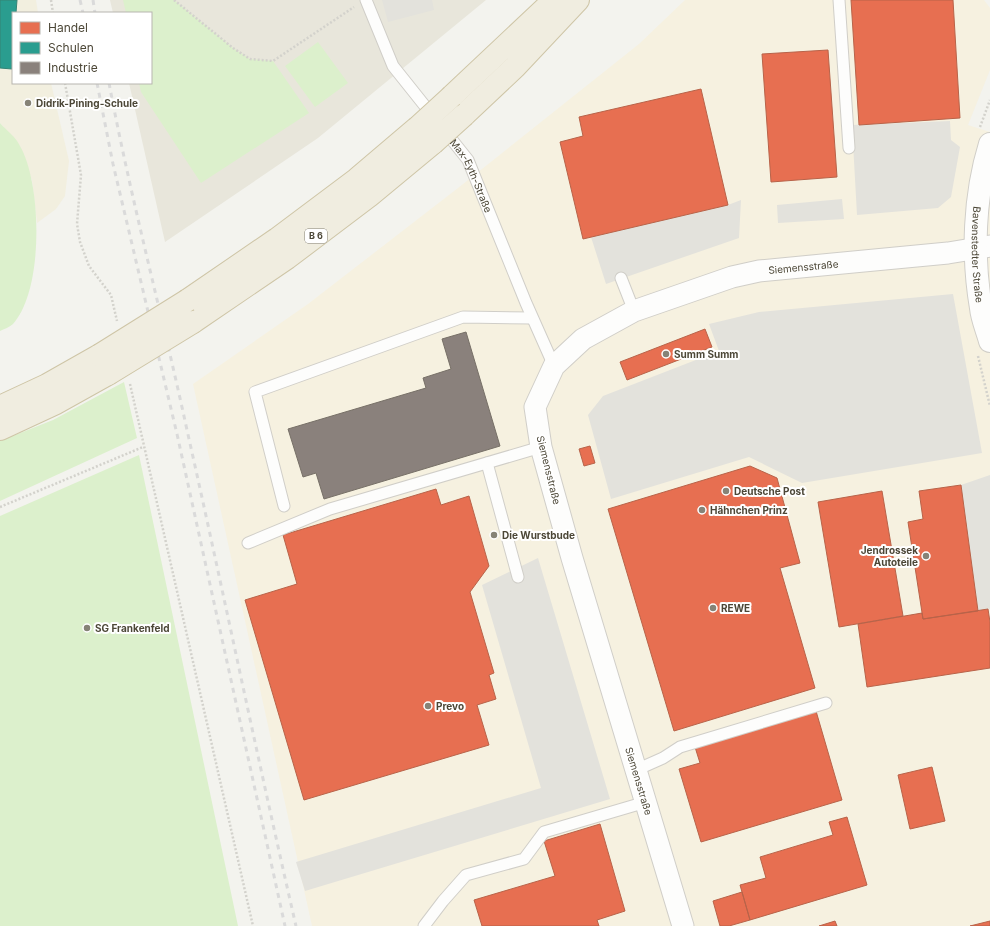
<svg xmlns="http://www.w3.org/2000/svg" width="990" height="926" viewBox="0 0 990 926" font-family="Inter,sans-serif">
<style>
.residential{fill:#e8e6db}
.commercial{fill:#f6f1e0}
.education{fill:#f2efdf}
.green{fill:#dcf0cc}
.parking{fill:#e3e2dc}
.shops{fill:#e76f51;stroke:#b86349}
.schools{fill:#2a9d8f;stroke:#348375}
.industry{fill:#8a817c;stroke:#777067}
.lines{fill:none;stroke-linecap:round;stroke-linejoin:round}
.service-casing{stroke:#d0cec8;stroke-width:13}
.minor-casing{stroke:#d0cec8;stroke-width:23}
.tertiary-casing{stroke:#d0cec8;stroke-width:24}
.trunk-casing{stroke:#cec5a6;stroke-width:24}
.path{stroke:#d3d2cc;stroke-width:2.5;stroke-dasharray:2 2;stroke-linecap:butt}
.service{stroke:#fdfdfc;stroke-width:11}
.minor{stroke:#fdfdfc;stroke-width:21}
.tertiary{stroke:#fdfdfc;stroke-width:22}
.trunk{stroke:#f0ede0;stroke-width:22}
.rail{stroke:#dadada;stroke-width:3;stroke-dasharray:5 5;stroke-linecap:butt}
.trunk-bridge-casing{stroke:#cec5a6;stroke-width:24;stroke-linecap:butt}
.trunk-bridge{stroke:#f0ede0;stroke-width:22}
.poi-dot{fill:#868377;stroke:#fff;stroke-width:1.5}
.labels{text-anchor:middle;stroke-width:4;stroke-linejoin:round;paint-order:stroke}
.shield{fill:#fff;stroke:#827e73;stroke-width:1}
.shield-label{font-size:9px;font-weight:bold;fill:#4c4737}
.poi-label{font-size:10px;font-weight:bold;fill:#4c4737;stroke:#fff;text-anchor:start}
.street-label{font-size:10px;fill:#4c4737;stroke:#fff}
</style>
<rect width="100%" height="100%" fill="#f3f3ee"/>
<path class="residential" d="M110 0H486L318 138 165 242 129 83H151V13H113Z"/>
<path class="commercial" d="M685 0H984L990 8V70L968 125 990 132V926H312L193 384 308 304 458 188 639 44Z"/>
<path class="education" d="M0 0H36L38 13H13V83H51L69 161 65 196 56 209 37 223 32 180 20 146 0 123Z"/>
<path class="green" d="M123 0H174L233 48 250 59 273 61 309 113 201 183 141 92 139 83H151V13H126Z
M318 42 348 83 315 107 285 66Z
M0 123C6 130 16 137 20 146 42 184 44 290 13 324 10 327 4 329 0 331Z
M124 382 137 438 0 501V441L53 420Z
M139 455 238 926H0V516Z"/>
<path class="parking" d="M382 0H432L434 10 388 22Z
M950 121 951 140 960 147 951 197 938 208 857 215 852 125Z
M842 199 844 219 778 223 777 205Z
M741 200 739 238 606 284 591 237 728 205Z
M953 294 982 453 802 483 749 457 611 499 588 415 603 396 719 351 709 324 759 312Z
M990 475V609L978 611 961 485Z
M538 558 610 799 305 891 296 862 541 788 482 585Z"/>
<path class="shops" d="M851 0H953L960 118 859 125Z
M828 50 837 177 771 182 762 54Z
M701 89 728 205 583 239 560 142 583 136 579 117Z
M705 329 712 347 627 380 620 362Z
M590 446 595 463 584 466 579 449Z
M750 466 777 478 800 563 780 568 815 688 674 731 608 509Z
M961 485 978 611 923 619 908 522 923 519 919 491Z
M436 489 441 505 469 496 489 566 470 592 494 673 489 675 496 699 477 705 489 745 304 800 245 600 297 584 283 535Z
M882 491 903 616 839 627 818 502Z
M988 609 990 622V668L867 687 858 624 922 613 923 619Z
M816 711 842 800 701 842 679 769 700 763 695 747Z
M932 767 945 821 910 829 898 775Z
M847 817 867 885 750 920 740 885 766 878 760 857 833 835 829 822Z
M600 824 625 911 597 920 599 926H482L474 900 555 876 544 841Z
M742 892 750 920 729 926H720L713 901Z
M835 921 837 926H819Z
M990 921V926H970Z"/>
<path class="schools" d="M0 0H17L16 13H13L12 69 0 68Z"/>
<path class="industry" d="M466 332 500 446 324 499 316 473 303 477 288 429 426 388 423 378 451 369 442 339Z"/>
<g class="lines">
<g class="service-casing">
<g id="service">
<path id="s1" d="M366 0 393 66 468 160 526 303 554 366"/>
<path d="M839 0 849 148"/>
<path d="M621 278 634 311"/>
<path d="M487 463 518 577"/>
<path d="M284 506 255 392 463 317 532 318"/>
<path d="M248 543 330 509 541 447"/>
<path d="M636 770 663 758 680 747 826 703"/>
<path d="M424 926 443 901 466 875 524 859 544 832 646 802"/>
</g>
</g>
<g class="minor-casing">
<g id="minor">
<path id="s2" d="M683 926 572 558 541 447 535 407 554 366 583 339 634 311 732 277 759 271 948 253 990 246"/>
</g>
</g>
<g class="tertiary-casing">
<g id="tertiary">
<path id="s3" d="M990 144C974 196 972 255 981 308 982 319 987 330 990 341"/>
</g>
</g>
<g class="trunk-casing">
<path id="trunk" d="M452 96 554 0
M464 115 515 67 578 0
M188 300 277 239 357 179 417 128
M193 322 287 258 369 196 433 143
M0 407 47 385 100 355
M0 429 56 403 108 374"/>
</g>
<path class="path" d="M51 0 53 13
M174 0 233 48 250 59 273 61 354 7
M65 83 81 175 77 224 80 242 89 266 111 295 117 321
M980 127 990 100
M978 356 990 406
M130 384 253 926
M0 507 143 447"/>
<use href="#service" class="service"/>
<use href="#minor" class="minor"/>
<use href="#tertiary" class="tertiary"/>
<use href="#trunk" class="trunk"/>
<path class="rail" d="M80 0 83 13
M93 0 95 13
M97 83 113 164 177 434 285 926
M109 83C131 200 162 314 187 430 224 595 258 761 296 926"/>
<g class="trunk-bridge-casing">
<path id="trunk-bridge" d="M417 128 452 96
M433 143 464 115
M100 355 188 300
M108 374 193 322"/>
</g>
<use href="#trunk-bridge" class="trunk-bridge"/>
</g>
<g class="poi-dot">
<circle cx="28" cy="103" r="4"/>
<circle cx="666" cy="354" r="4"/>
<circle cx="726" cy="491" r="4"/>
<circle cx="702" cy="510" r="4"/>
<circle cx="494" cy="535" r="4"/>
<circle cx="926" cy="556" r="4"/>
<circle cx="713" cy="608" r="4"/>
<circle cx="87" cy="628" r="4"/>
<circle cx="428" cy="706" r="4"/>
</g>
<g class="labels">
<rect class="shield" x="305" y="229" width="22" height="14" rx="3"/>
<g class="shield-label">
<text x="316" y="239">B 6</text>
</g>
<g class="poi-label">
<text x="36" y="107">Didrik-Pining-Schule</text>
<text x="674" y="358">Summ Summ</text>
<text x="734" y="495">Deutsche Post</text>
<text x="710" y="514">Hähnchen Prinz</text>
<text x="502" y="539">Die Wurstbude</text>
<text x="918" y="554" text-anchor="end">Jendrossek<tspan x="918" dy="12">Autoteile</tspan></text>
<text x="721" y="612">REWE</text>
<text x="95" y="632">SG Frankenfeld</text>
<text x="436" y="710">Prevo</text>
</g>
<g class="street-label">
<text dy="4" stroke="none"><textPath href="#s1" startOffset="207">Max-Eyth-Straße</textPath></text>
<text dy="4" stroke="none"><textPath href="#s3" startOffset="112">Bavenstedter Straße</textPath></text>
<text dy="4" stroke="none"><textPath href="#s2" startOffset="859">Siemensstraße</textPath></text>
<text transform="translate(549 470) rotate(76)" y="4">Siemensstraße</text>
<text transform="translate(639 781) rotate(73)" y="4">Siemensstraße</text>
</g>
</g>
<rect x="12" y="12" width="140" height="72" fill="#ffffff" stroke="#b7b5af"/>
<rect x="20" y="22" width="20" height="12" fill="#e76f51" stroke="#b7b5af"/>
<text x="48" y="32" font-size="12" fill="#4c4737">Handel</text>
<rect x="20" y="42" width="20" height="12" fill="#2a9d8f" stroke="#b7b5af"/>
<text x="48" y="52" font-size="12" fill="#4c4737">Schulen</text>
<rect x="20" y="62" width="20" height="12" fill="#8a817c" stroke="#b7b5af"/>
<text x="48" y="72" font-size="12" fill="#4c4737">Industrie</text>
</svg>
